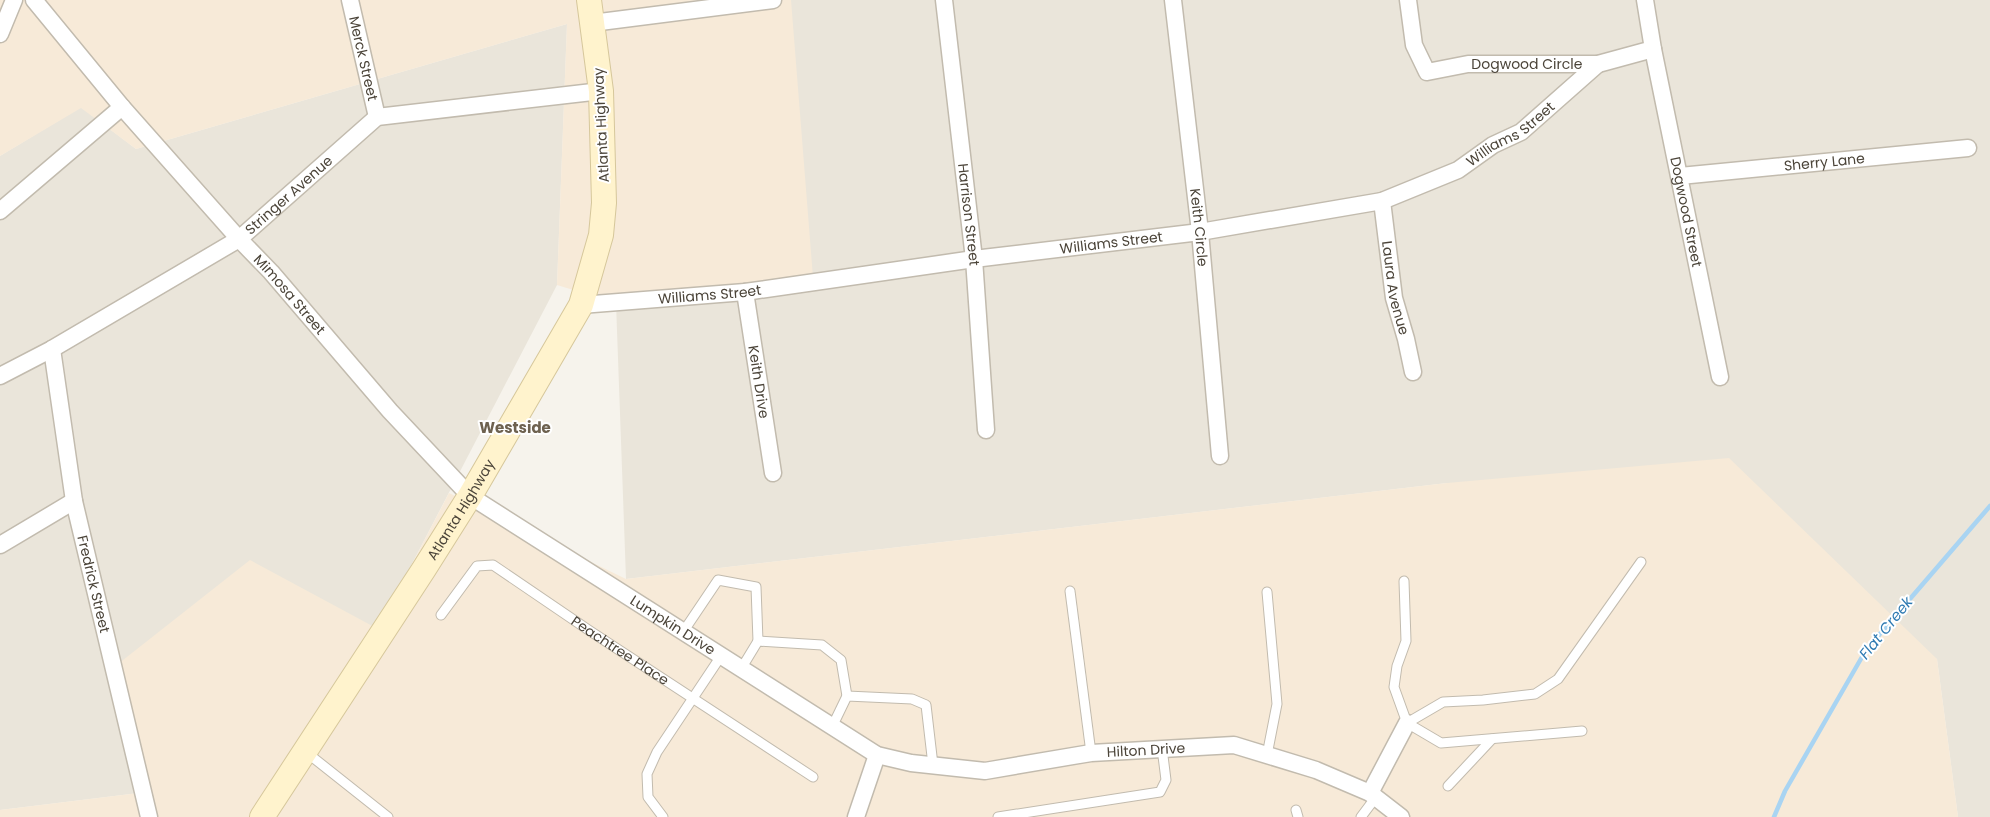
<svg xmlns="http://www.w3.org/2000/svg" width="1990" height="817" viewBox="0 0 1990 817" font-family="Poppins,sans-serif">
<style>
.residential{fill:#eae5da}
.commercial{fill:#f7ead8}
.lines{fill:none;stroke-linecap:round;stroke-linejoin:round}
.stream{stroke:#a9d4f2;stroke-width:4.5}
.lane-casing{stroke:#c2bbae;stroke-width:11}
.street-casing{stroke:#c2bbae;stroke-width:19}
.secondary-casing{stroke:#d6c79b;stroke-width:26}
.lane{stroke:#fff;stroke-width:9}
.street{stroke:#fff;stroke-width:16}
.secondary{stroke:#fff3cd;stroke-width:24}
.labels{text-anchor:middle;stroke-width:4;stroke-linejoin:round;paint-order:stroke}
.street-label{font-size:14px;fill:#4b4439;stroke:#fff}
.neighbourhood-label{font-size:15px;font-weight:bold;fill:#6e6250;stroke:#fff}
.water-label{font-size:15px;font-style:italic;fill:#2e7ab2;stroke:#fff}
</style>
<rect width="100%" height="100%" fill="#f6f3ec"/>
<path class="residential" d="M791 0H1990V817H1958L1937 659 1447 483 626 579 616 303Z
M567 24 557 285 378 629 147 792 0 810V156L81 107 136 149Z"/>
<path class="commercial" d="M0 0H791L814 290 616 303 557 285 567 24 136 149 81 108 0 156Z
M1729 458 1937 659 1958 817H0V810L147 792 118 664 250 560 378 629 449 493 626 579 1447 483Z"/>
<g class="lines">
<path class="stream" d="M1774 817 1785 791 1866 650 1990 506"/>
<g class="lane-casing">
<g id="lane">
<path d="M1404 581 1406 641 1397 666 1394 687 1407 723 1441 743 1582 731"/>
<path d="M1070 591 1091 753"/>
<path d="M1267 592 1277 704 1267 755"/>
<path id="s1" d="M441 615 477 566 493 565 590 631 813 777"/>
<path d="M683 632 718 580 756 587 758 641"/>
<path d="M741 669 758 641 822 645 841 660 847 696"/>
<path d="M1407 723 1443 702 1483 700 1535 694 1558 679 1641 562"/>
<path d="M832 727 847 696 912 699 926 705 933 765"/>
<path d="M306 752 388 817"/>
<path d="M1448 786 1492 739"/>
<path d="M1296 810 1298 817"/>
<path d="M663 817 648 797 647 774 657 752 721 656"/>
<path d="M998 817 1160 792 1166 780 1162 748"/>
<path d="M1361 817 1376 797"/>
</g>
</g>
<g class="street-casing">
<g id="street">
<path id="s2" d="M34 0 122 107 239 239 271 272 390 411 470 496 877 755 911 763 985 771 1091 753 1234 745 1316 770 1370 793 1401 817"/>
<path id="s3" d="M350 0 377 117"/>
<path id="s4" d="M944 0 974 259 986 430"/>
<path id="s5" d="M1173 0 1200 232 1220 456"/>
<path id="s6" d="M1408 0 1414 45 1427 72 1468 64H1598L1653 49"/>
<path id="s7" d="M1645 0 1653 49 1720 377"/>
<path d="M592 23 773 0"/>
<path d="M0 34 14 0"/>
<path id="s8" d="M1680 176 1968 148"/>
<path id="s9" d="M1382 201 1394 298 1406 339 1413 372"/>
<path d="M0 211 122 107"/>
<path id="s10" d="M745 292 773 473"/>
<path id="s11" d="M581 305 745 292 974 259 1200 232 1382 201 1458 170 1493 145 1521 132 1598 64"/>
<path id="s12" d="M52 349 74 501 149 817"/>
<path id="s13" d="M0 376 52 349 239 239 377 117 601 91"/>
<path d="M0 545 74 501"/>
<path d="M1370 793 1407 723"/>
<path d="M856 817 877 755"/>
</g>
</g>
<g class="secondary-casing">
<g id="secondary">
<path id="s14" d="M262 817 424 569 470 496 581 305 601 235 604 203 601 91 589 0"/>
</g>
</g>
<use href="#lane" class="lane"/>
<use href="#street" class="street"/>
<use href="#secondary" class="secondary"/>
</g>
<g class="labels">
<g class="street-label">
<text dy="5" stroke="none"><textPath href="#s3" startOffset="60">Merck Street</textPath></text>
<text dy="5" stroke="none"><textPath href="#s6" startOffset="176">Dogwood Circle</textPath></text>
<text transform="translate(601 125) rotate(-93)" y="5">Atlanta Highway</text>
<text dy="5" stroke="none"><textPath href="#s11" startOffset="954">Williams Street</textPath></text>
<text dy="5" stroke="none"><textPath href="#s8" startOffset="145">Sherry Lane</textPath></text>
<text dy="5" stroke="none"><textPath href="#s13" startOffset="342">Stringer Avenue</textPath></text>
<text dy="5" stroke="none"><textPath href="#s7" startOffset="216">Dogwood Street</textPath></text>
<text dy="5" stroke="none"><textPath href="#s4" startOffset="216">Harrison Street</textPath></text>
<text dy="5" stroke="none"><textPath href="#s5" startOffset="229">Keith Circle</textPath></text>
<text dy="5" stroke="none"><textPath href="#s11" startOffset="534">Williams Street</textPath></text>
<text dy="5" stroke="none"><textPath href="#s9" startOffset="88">Laura Avenue</textPath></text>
<text dy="5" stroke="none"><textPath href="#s11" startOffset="129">Williams Street</textPath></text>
<text dy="5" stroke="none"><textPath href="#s2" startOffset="390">Mimosa Street</textPath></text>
<text dy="5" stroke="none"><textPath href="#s10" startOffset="91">Keith Drive</textPath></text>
<text dy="5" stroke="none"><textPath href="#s14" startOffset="366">Atlanta Highway</textPath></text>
<text dy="5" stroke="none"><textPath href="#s12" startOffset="239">Fredrick Street</textPath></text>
<text dy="5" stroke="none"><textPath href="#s2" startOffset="901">Lumpkin Drive</textPath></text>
<text dy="5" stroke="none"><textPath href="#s1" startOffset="230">Peachtree Place</textPath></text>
<text dy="5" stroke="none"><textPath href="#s2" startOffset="1415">Hilton Drive</textPath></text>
</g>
<g class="neighbourhood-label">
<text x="515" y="433">Westside</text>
</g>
<g class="water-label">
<text transform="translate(1886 628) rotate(-51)" y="5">Flat Creek</text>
</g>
</g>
</svg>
